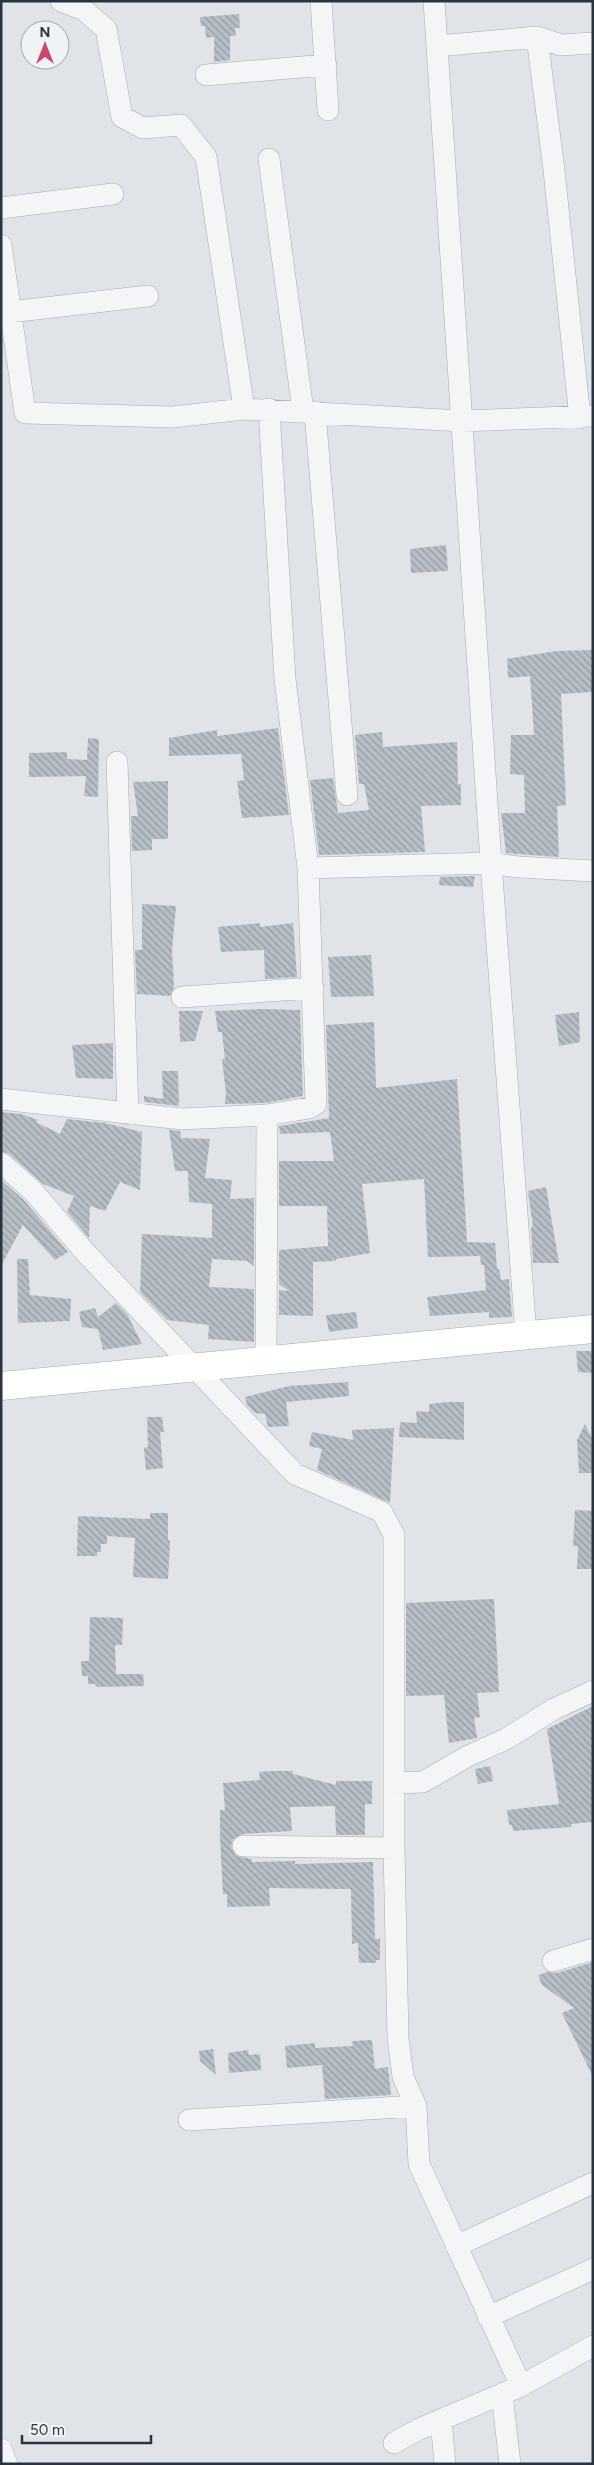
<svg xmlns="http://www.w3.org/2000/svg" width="594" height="2465" viewBox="0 0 594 2465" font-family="Figtree,sans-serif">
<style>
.building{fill:url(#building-back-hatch)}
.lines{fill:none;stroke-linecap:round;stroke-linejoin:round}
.minor-casing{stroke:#a5acb3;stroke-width:22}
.major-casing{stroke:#a0aab4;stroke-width:29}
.minor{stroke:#f3f5f7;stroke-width:21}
.major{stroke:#fff;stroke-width:28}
</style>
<defs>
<pattern id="building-back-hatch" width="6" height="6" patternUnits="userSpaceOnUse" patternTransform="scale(1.25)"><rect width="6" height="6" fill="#b7bec5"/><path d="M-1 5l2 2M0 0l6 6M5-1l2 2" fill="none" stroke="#959ba1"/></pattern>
</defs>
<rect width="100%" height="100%" fill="#e0e4e9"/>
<path class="building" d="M239 14 240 28H235L236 36H230V60L214 62V37L206 38 205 26H201L200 17Z
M446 545 448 571 411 573 410 549Z
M593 650V692L561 694 566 805 557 806 559 857 506 853 501 813H525L524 775 510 774 511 735H534L530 676 508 678 507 659 556 651Z
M278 728 289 815 242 818 237 781 244 780 241 754 169 756V738L217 730V736Z
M382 732 383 747 457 742 458 784H461V805L421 806 425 852 319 855 310 780 333 778 338 813 369 810 364 784H359L355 735Z
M88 738 99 739 98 797 84 796 86 776 29 777V753L67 752V759L87 760Z
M168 781V839H152V850L132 851 131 816H138L133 782Z
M475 876 473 887 439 885 440 877Z
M142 904 176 906 172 950 174 988 170 996 137 994 135 950H142Z
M260 923V927L293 923 297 977 265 979 264 950 221 952 218 927Z
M371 955 374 996 331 997 328 957Z
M262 1009 300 1010 303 1096 266 1103 225 1104 226 1094 222 1059H225L222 1032H218L215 1011Z
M179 1011H203L195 1041 180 1042Z
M579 1012 580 1042 559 1046 555 1015Z
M374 1022 376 1088 457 1079 467 1242 495 1243 497 1269H499L501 1280 509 1279 512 1317 489 1318V1312L430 1316 427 1297 486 1290 484 1265H481L480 1256 428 1257 424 1179 362 1184 370 1253 336 1259V1261L313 1262V1316L279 1315V1290L289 1291 279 1284V1250L328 1246 327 1206H279V1161H334L330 1132 280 1134 279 1126 329 1118 326 1025Z
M113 1043V1079L76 1078 72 1045Z
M162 1071H178L179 1106 144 1102V1096L163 1099Z
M1 1112 21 1114 38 1120 36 1122 60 1134 67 1119 105 1123 142 1132 140 1190 120 1182 105 1211 90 1206 89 1238 67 1212 74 1196 43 1184 9 1154 1 1151Z
M169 1130 180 1131 181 1138 210 1139 205 1178 232 1180 230 1199 254 1198V1266L247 1261 212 1259 209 1287 254 1289V1342L208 1339 209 1325 167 1320 140 1292 142 1234 212 1238V1204L189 1202 188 1171H175Z
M1 1180 24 1200 68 1252 55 1260 23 1225 1 1266Z
M546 1187 559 1263H533L531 1227H533L528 1191Z
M17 1259H28L30 1295 71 1299 70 1321 18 1323Z
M116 1303 127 1314 142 1344 103 1350 98 1329 82 1327 79 1312 95 1308 98 1317Z
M356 1312 358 1328 329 1332 326 1315Z
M576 1351H593V1373L578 1372Z
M348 1382 349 1396 286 1402 289 1426 268 1427 265 1414 255 1413 247 1405 245 1397 289 1386Z
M448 1402H464V1440L399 1437 400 1422 417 1423 416 1411 429 1412V1404Z
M147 1417H162L164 1432H160L163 1468 146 1470 144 1448 148 1447Z
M585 1424 593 1441V1473H579L577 1440Z
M394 1428 390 1503 317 1470 322 1449 309 1446 312 1432 353 1440 352 1430Z
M575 1510 593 1511V1569H577L578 1546H573Z
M150 1513H168V1540L170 1541 168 1579 133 1577 135 1538 107 1536V1544H101V1552H97V1556H77L78 1516 150 1519Z
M494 1599 499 1692 477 1693 480 1717 474 1718 477 1738 449 1743 444 1695 406 1696V1603Z
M90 1617 123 1618 122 1645H115L116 1674H143L144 1686 97 1687 95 1684H88V1676H82L81 1661H89Z
M593 1706V1822L571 1824 572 1827 513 1831 512 1825H509L507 1810 559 1804 547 1729Z
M490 1766 493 1781 478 1784 475 1769Z
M273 1771H293V1774L336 1785V1781H372V1804H365V1835H336L335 1806 290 1807 292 1831 243 1834 233 1839 231 1846 236 1856 252 1859V1862L295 1861V1864L373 1862 375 1939H380V1960H376V1963H359L358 1943 352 1944 351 1889 269 1888 270 1906 227 1907V1894H223L220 1838V1810H225L223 1783 260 1780 259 1772Z
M593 1962V2077L562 2013 574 2008 542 1985 538 1975 548 1972 557 1973Z
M372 2040 375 2069 388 2067 391 2095 325 2099 322 2065 287 2068 285 2046 315 2043V2048L353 2046 352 2041Z
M213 2049 216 2075 200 2061 199 2051Z
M248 2050 249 2055 260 2054 261 2070 229 2073 228 2053Z"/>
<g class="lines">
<g class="minor-casing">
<path id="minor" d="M61 1 84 10 106 29 122 117 143 128 181 125 206 157 244 409
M321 1 328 110
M434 1 491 863 526 1335
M537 37 554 170 580 418
M437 46 537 37 561 45 593 43
M206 75 326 65
M269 159 303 411
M1 208 113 194
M1 245 25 413 173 417 244 409 462 421 593 416
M1 313 148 296
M315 412 347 795
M117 762 128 1114
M308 868 491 863 518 867 593 871
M182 997 313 988
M1 1099 182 1119 267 1115 309 1108 316 1104 308 868 285 679 269 409
M1 1163 33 1191 84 1251 295 1474 382 1512 394 1535V1848L398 2038 403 2077 416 2106 419 2164 521 2386
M266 1360 267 1115
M395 1783 423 1782 468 1756 506 1739 554 1709 593 1691
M243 1846 394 1848
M553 1961 593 1949
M189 2120 416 2106
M456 2246 593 2183
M488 2317 593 2269
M502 2394 510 2464
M441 2420 445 2464
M394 2443 419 2429 521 2386 593 2346
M1 2449 7 2464"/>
</g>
<g class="major-casing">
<path id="major" d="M1 1386 593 1329"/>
</g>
<use href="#minor" class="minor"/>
<use href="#major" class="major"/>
</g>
<rect width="594" height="2465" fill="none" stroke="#293440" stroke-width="5"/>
<g transform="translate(45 45)"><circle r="24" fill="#f0f3f6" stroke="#a0a7ad"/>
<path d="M0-4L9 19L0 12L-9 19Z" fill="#cb486c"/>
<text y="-8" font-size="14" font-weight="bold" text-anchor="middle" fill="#293440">N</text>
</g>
<path d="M22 2435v8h129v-8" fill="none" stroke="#293440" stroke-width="2.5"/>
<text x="30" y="2435" font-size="15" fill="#293440" stroke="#f0f3f6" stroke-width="4" paint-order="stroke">50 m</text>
</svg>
